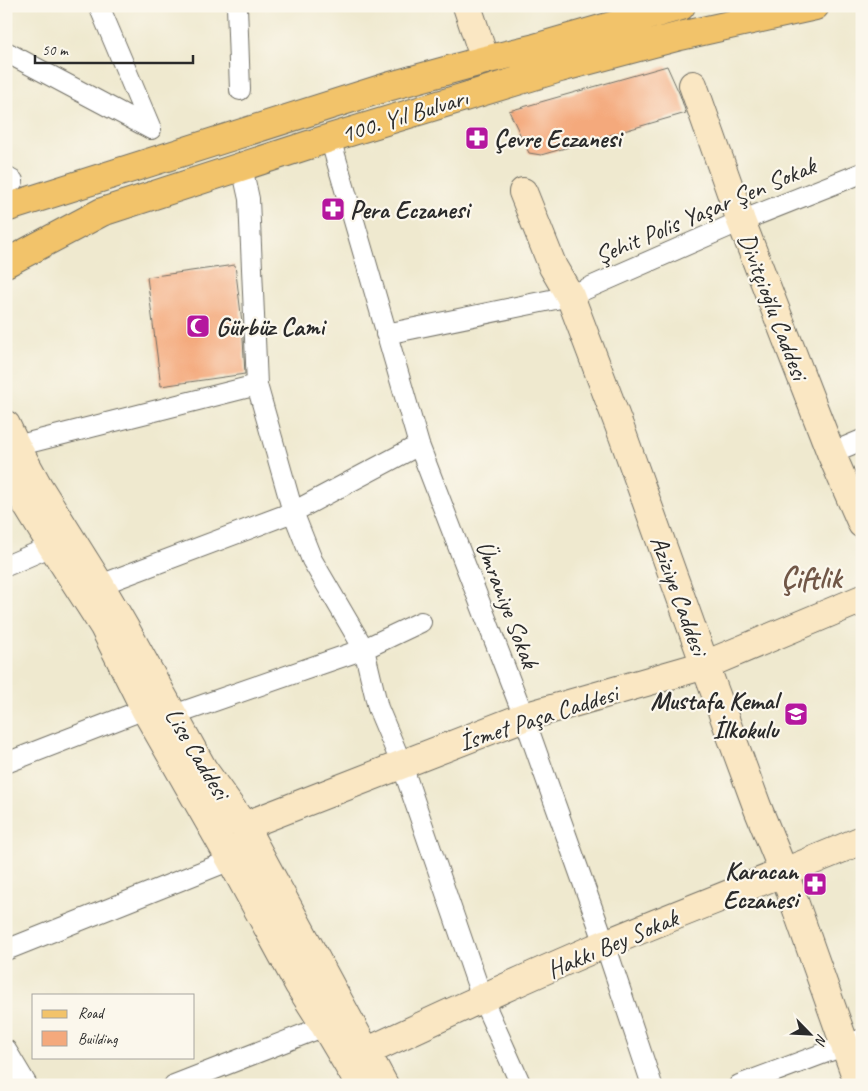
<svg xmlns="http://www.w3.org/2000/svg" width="868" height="1091" viewBox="0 0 868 1091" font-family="Caveat,sans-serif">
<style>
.building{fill:#f4a97c}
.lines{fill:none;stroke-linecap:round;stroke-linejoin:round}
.street-casing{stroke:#706e64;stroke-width:22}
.secondary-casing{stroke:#706e64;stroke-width:30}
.primary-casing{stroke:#706e64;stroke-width:30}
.street{stroke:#fff;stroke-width:20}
.secondary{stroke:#fae7c3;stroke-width:28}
.primary{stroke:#f2c36a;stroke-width:28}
.labels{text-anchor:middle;stroke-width:4.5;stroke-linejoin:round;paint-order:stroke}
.street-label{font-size:25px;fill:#2b2b2b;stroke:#fbf7ec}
.poi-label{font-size:25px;font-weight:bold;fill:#2b2b2b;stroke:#fbf7ec;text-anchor:start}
.district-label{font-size:30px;font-weight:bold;fill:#715747;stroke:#fbf7ec}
</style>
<rect width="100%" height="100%" fill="#fbf7ec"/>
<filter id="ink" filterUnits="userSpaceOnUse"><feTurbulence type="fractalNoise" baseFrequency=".02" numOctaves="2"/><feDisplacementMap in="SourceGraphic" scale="10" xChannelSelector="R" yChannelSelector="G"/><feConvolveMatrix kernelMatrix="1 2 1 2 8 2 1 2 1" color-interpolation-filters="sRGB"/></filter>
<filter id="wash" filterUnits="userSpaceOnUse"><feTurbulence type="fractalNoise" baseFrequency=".0096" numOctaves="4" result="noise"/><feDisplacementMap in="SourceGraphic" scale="20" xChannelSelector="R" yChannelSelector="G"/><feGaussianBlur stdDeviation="1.12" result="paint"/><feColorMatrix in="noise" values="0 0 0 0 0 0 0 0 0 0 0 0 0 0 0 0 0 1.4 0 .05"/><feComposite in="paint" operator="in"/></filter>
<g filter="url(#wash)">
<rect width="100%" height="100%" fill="#efe9cf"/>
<g id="blocks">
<path class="building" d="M667 66 680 95 686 113 541 155 529 153 509 111Z
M235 265 242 322 245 374 161 386 147 277Z"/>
</g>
</g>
<g filter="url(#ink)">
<use href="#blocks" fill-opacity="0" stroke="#706e64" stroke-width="1"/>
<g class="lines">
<g class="street-casing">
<path id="street" d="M99 6 151 129
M237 6 240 90
M6 52 151 129
M330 138 419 445 524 717 605 944 652 1085
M242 167 249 199 257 385 293 512 312 560 364 649 378 708 402 765 482 998 521 1085
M6 177 13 181
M386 334 570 296 741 221 862 173
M16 446 257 385
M831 453 862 440
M6 566 52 546
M100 585 293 512 419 445
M6 763 145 709 174 715 364 649 421 622
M6 950 231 860
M6 1050 27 1085
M174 1085 325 1026
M739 1085 862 1039"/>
</g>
<g class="secondary-casing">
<path id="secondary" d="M467 6 485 60
M693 85 741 221 831 453 862 524
M523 192 553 267 570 296 623 436 705 665 758 809 784 873 859 1085
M6 425 16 446 38 486 100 585 125 628 203 769 244 826 384 1085
M6 471 52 546 104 627 145 709 231 860 299 985 325 1026 360 1085
M244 826 524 717 705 665 862 599
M366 1052C445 1015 524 978 605 944 690 909 777 876 862 840"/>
</g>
<g class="primary-casing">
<path id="primary" d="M6 208 387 87 485 60 535 48 681 6
M6 263 102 212 330 138 560 68 680 36 815 6"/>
</g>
<use href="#street" class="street"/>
<use href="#secondary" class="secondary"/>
<use href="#primary" class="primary"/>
</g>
</g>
<defs>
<g id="pharmacy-square" transform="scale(1.25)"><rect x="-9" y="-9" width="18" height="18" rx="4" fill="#b5179e" stroke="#fbf7ec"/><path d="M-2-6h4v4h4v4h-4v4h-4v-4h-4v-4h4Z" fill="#fff"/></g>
<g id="mosque-square" transform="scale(1.25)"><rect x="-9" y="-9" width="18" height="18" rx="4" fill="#b5179e" stroke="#fbf7ec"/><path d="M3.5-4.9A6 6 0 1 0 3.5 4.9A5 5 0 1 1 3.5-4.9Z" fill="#fff"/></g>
<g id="school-square" transform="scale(1.25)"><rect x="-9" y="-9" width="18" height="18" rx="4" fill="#b5179e" stroke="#fbf7ec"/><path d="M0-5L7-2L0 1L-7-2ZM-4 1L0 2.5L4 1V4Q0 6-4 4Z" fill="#fff"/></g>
</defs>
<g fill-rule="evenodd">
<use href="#pharmacy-square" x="477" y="138"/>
<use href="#pharmacy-square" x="333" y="209"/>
<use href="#mosque-square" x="198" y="326"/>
<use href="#school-square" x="796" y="714"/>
<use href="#pharmacy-square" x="815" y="884"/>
</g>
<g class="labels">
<g class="street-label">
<text transform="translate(404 115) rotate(-17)" y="9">100. Yıl Bulvarı</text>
<text transform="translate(705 210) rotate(-23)" y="9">Şehit Polis Yaşar Şen Sokak</text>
<text transform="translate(774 306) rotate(69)" y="9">Divitçioğlu Caddesi</text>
<text transform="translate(680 595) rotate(70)" y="9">Aziziye Caddesi</text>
<text transform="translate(508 604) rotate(69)" y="9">Ümraniye Sokak</text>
<text transform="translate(538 717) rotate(-18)" y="9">İsmet Paşa Caddesi</text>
<text transform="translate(198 753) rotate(59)" y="9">Lise Caddesi</text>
<text transform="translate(612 943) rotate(-23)" y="9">Hakkı Bey Sokak</text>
</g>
<g class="poi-label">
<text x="494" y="147">Çevre Eczanesi</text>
<text x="350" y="218">Pera Eczanesi</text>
<text x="216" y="335">Gürbüz Cami</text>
<text x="778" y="709" text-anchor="end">Mustafa Kemal<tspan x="778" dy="29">İlkokulu</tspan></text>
<text x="798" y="879" text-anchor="end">Karacan<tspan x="798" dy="29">Eczanesi</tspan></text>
</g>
<g class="district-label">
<text x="811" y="588">Çiftlik</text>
</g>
</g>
<rect width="868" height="1091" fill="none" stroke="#fbf7ec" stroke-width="25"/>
<rect x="32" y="994" width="162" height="65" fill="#fbf7ec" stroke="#a8a59f"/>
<rect x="42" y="1010" width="25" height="8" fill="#f2c36a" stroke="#a8a59f"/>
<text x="78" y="1018" font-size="15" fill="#2b2b2b">Road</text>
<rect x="42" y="1031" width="25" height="15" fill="#f4a97c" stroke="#a8a59f"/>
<text x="78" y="1044" font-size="15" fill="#2b2b2b">Building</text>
<g transform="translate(810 1034) rotate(114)" stroke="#fbf7ec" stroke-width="4" paint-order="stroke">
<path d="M0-4L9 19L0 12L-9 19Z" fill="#2b2b2b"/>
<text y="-8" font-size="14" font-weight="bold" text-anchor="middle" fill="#2b2b2b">N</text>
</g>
<path d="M35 55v8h158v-8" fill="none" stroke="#2b2b2b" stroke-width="2.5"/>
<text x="42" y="55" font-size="15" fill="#2b2b2b" stroke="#fbf7ec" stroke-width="4" paint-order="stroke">50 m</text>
</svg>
